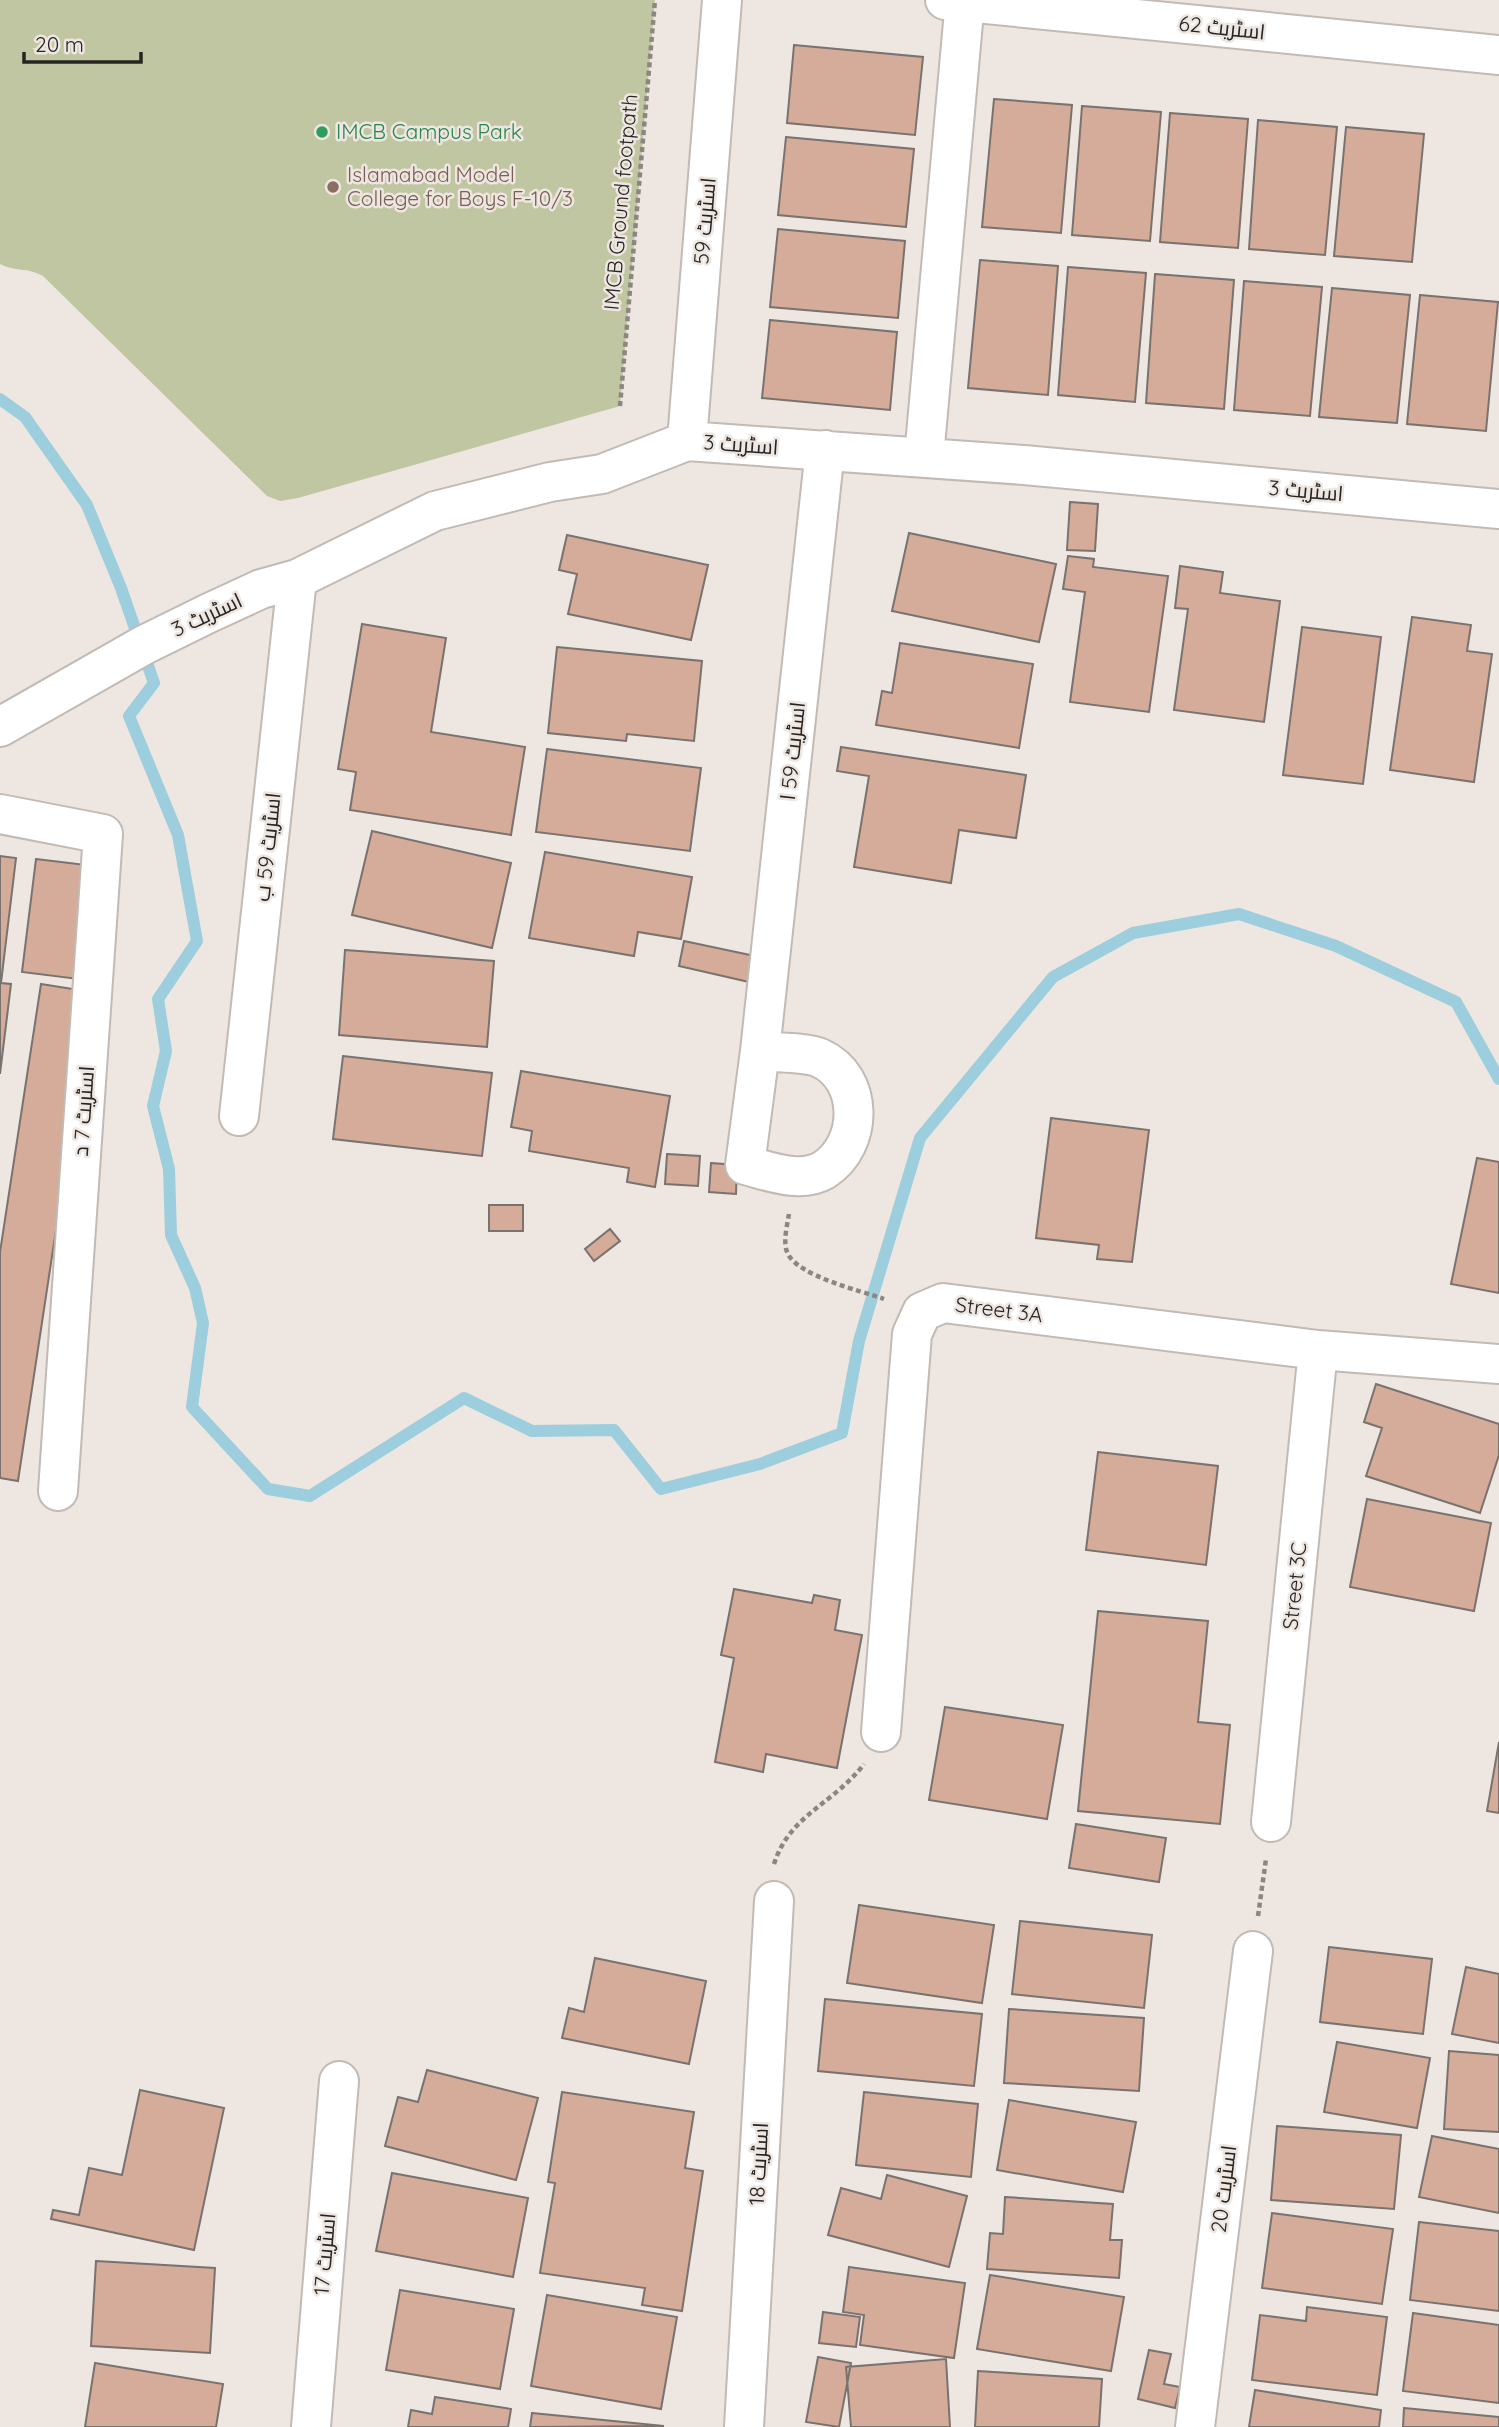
<svg xmlns="http://www.w3.org/2000/svg" width="1499" height="2427" viewBox="0 0 1499 2427" font-family="Quicksand,Cairo,sans-serif">
<style>
.green{fill:#c0c6a1}
.lines{fill:none;stroke-linecap:round;stroke-linejoin:round}
.stream{stroke:#9dcede;stroke-width:12}
.building{fill:#d5ac99;stroke:#7a726f;stroke-width:2}
.minor-casing{stroke:#c1bab5;stroke-width:42}
.path{stroke:#8b8682;stroke-width:4.5;stroke-dasharray:5 3.5;stroke-linecap:butt}
.minor{stroke:#fff;stroke-width:38}
.leisure-dot{fill:#2e9e5b;stroke:#eee6e1;stroke-width:2.5}
.education-dot{fill:#8d6e63;stroke:#eee6e1;stroke-width:2.5}
.labels{text-anchor:middle;stroke-width:5;stroke-linejoin:round;paint-order:stroke}
.street-label{font-size:21px;fill:#262422;stroke:#eee6e1}
.leisure-label{font-size:21px;fill:#27864d;stroke:#eee6e1;text-anchor:start}
.education-label{font-size:21px;fill:#785e54;stroke:#eee6e1;text-anchor:start}
</style>
<rect width="100%" height="100%" fill="#eee6e1"/>
<path class="green" d="M0 0H655L620 406 298 498 280 501 267 496 43 276C27 267 15 272 0 264Z"/>
<g class="lines">
<path class="stream" d="M0 399 25 417 87 505 121 588 154 683 129 716 178 835 197 941 158 999 166 1051 153 1106 169 1169 171 1235 195 1288 203 1323 192 1407 268 1489 310 1496 464 1398 532 1431 614 1430 661 1489 760 1464 842 1433 859 1341 920 1138 1053 977 1133 933 1239 914 1336 946 1456 1002 1499 1079"/>
</g>
<path class="building" d="M794 45 923 57 915 135 787 123Z
M994 99 1072 105 1061 233 982 227Z
M1082 106 1161 112 1150 241 1072 235Z
M1170 113 1248 119 1238 248 1160 242Z
M1258 120 1337 127 1325 255 1249 249Z
M1346 127 1424 134 1412 262 1334 256Z
M786 137 914 149 906 227 778 215Z
M778 229 905 241 898 318 770 307Z
M980 260 1058 266 1048 395 968 388Z
M1068 267 1146 273 1135 402 1058 395Z
M1155 274 1234 280 1224 409 1146 403Z
M1244 281 1322 287 1310 416 1234 410Z
M1332 288 1410 295 1397 423 1319 417Z
M1420 295 1498 302 1486 431 1407 424Z
M770 320 897 332 890 410 762 398Z
M1070 502 1098 504 1095 551 1067 550Z
M909 533 1056 564 1039 642 892 611Z
M567 535 708 565 691 640 568 614 577 574 559 570Z
M1068 556 1094 559 1093 567 1168 576 1149 712 1070 702 1085 592 1063 589Z
M1180 566 1223 572 1220 593 1280 601 1264 722 1174 710 1188 609 1175 608Z
M1412 617 1471 625 1467 651 1492 654 1474 782 1390 770Z
M362 624 446 638 431 732 525 747 511 835 350 810 356 772 338 769Z
M1302 627 1381 637 1363 784 1283 775Z
M900 643 1033 664 1019 748 876 725 882 691 892 693Z
M557 647 702 661 694 741 627 734 626 741 548 733Z
M841 747 1026 775 1016 838 959 830 951 883 854 867 869 776 837 771Z
M547 749 701 768 690 851 536 832Z
M372 831 511 863 492 948 352 915Z
M545 852 692 877 681 939 638 932 634 956 529 938Z
M0 856 16 858 1 983 11 984 0 1074Z
M36 859 103 867 78 979 22 972Z
M684 941 755 956 749 982 679 966Z
M345 950 494 961 487 1047 339 1035Z
M41 984 92 992 18 1481 0 1478V1252Z
M343 1056 492 1073 482 1156 333 1139Z
M521 1071 670 1096 655 1187 627 1182 629 1168 529 1151 532 1131 511 1127Z
M1051 1118 1149 1130 1132 1262 1097 1259 1099 1245 1036 1238Z
M667 1154 700 1156 698 1186 665 1184Z
M1477 1158 1499 1162V1293L1451 1284Z
M711 1163 737 1165 736 1194 709 1192Z
M489 1205H523V1231H489Z
M610 1229 620 1241 594 1261 585 1249Z
M1376 1384 1499 1424V1455L1480 1513 1366 1476 1382 1428 1364 1422Z
M1098 1452 1218 1466 1206 1565 1086 1550Z
M1367 1499 1491 1523 1474 1611 1350 1587Z
M734 1589 812 1603 814 1595 840 1600 835 1630 862 1635 837 1768 766 1754 763 1772 715 1762 734 1658 721 1655Z
M1098 1611 1208 1621 1198 1722 1230 1725 1220 1824 1078 1811Z
M945 1707 1063 1725 1047 1819 929 1800Z
M1499 1742V1813L1487 1811Z
M1076 1824 1166 1838 1159 1882 1069 1868Z
M859 1905 994 1925 982 2003 847 1983Z
M1020 1921 1152 1935 1144 2008 1012 1994Z
M1329 1947 1432 1959 1423 2034 1320 2022Z
M595 1958 706 1981 689 2064 562 2038 569 2008 584 2012Z
M1466 1967 1499 1974V2043L1452 2034Z
M825 1999 982 2014 974 2086 818 2071Z
M1009 2009 1144 2018 1139 2091 1004 2083Z
M1337 2042 1430 2058 1417 2128 1324 2112Z
M1449 2051 1499 2055V2132L1444 2129Z
M427 2070 538 2098 516 2180 385 2146 398 2097 418 2102Z
M140 2090 224 2108 194 2250 51 2219 53 2210 79 2215 89 2168 122 2175Z
M562 2092 694 2112 685 2168 703 2171 682 2311 642 2305 645 2288 540 2273 555 2183 548 2182Z
M864 2092 978 2104 971 2177 856 2165Z
M1009 2100 1136 2122 1123 2192 997 2170Z
M1277 2126 1401 2135 1394 2209 1271 2200Z
M1432 2136 1499 2149V2213L1419 2197Z
M392 2173 528 2198 513 2277 376 2251Z
M887 2175 967 2196 949 2267 828 2235 841 2188 881 2199Z
M1005 2197 1113 2204 1110 2240H1122L1119 2278 987 2269 990 2233 1003 2234Z
M1272 2213 1393 2229 1382 2304 1262 2288Z
M1419 2222 1499 2231V2311L1410 2300Z
M96 2261 215 2268 210 2353 91 2346Z
M849 2267 965 2283 954 2358 860 2345 864 2315 843 2312Z
M990 2275 1124 2297 1111 2371 977 2349Z
M400 2290 514 2309 500 2389 386 2370Z
M547 2295 677 2317 661 2409 531 2386Z
M1307 2307 1387 2317 1377 2395 1252 2380 1260 2315 1306 2321Z
M823 2312 860 2317 856 2347 819 2343Z
M1413 2313 1499 2325V2403L1403 2391Z
M1149 2350 1171 2354 1164 2384 1180 2387 1175 2408 1138 2399Z
M818 2357 851 2363 839 2427 806 2422Z
M946 2359 950 2427H851L846 2367Z
M95 2363 223 2384 216 2427H85Z
M978 2371 1102 2379 1099 2427H975Z
M1255 2390 1381 2410 1379 2427H1249Z
M435 2397 511 2409 508 2427H408L411 2410 432 2414Z
M1404 2408 1499 2417V2427H1403Z
M532 2413 664 2426 530 2427Z"/>
<g class="lines">
<g class="minor-casing">
<path id="minor" d="M945 0 1499 55
M687 441 722 0
M924 457 965 0
M0 727 144 645 209 613 261 589 297 579 435 511 550 482 602 474 687 441 1024 465 1499 509
M0 814 103 834 58 1491
M760 1051C776 1053 806 1052 820 1058 864 1078 864 1144 824 1170 800 1184 769 1171 745 1165L760 1051 825 450
M239 1116 297 579
M881 1732 912 1334 922 1312 943 1303 1318 1350 1499 1364
M1271 1822 1318 1350
M311 2427 339 2081
M744 2427 774 1901
M1195 2427 1253 1951"/>
</g>
<path class="path" d="M620 406 655 0
M789 1214C787 1226 783 1241 787 1252 796 1276 862 1291 884 1299
M774 1864C790 1814 834 1804 864 1764
M1258 1916 1266 1859"/>
<use href="#minor" class="minor"/>
</g>
<circle class="leisure-dot" cx="322" cy="132" r="7"/>
<circle class="education-dot" cx="333" cy="187" r="7"/>
<g class="labels">
<g class="street-label">
<text transform="translate(1222 28) rotate(6)" y="7">اسٹریٹ 62</text>
<text transform="translate(621 202) rotate(-85)" y="7">IMCB Ground footpath</text>
<text transform="translate(705 221) rotate(-85)" y="7">اسٹریٹ 59</text>
<text transform="translate(741 445) rotate(4)" y="7">اسٹریٹ 3</text>
<text transform="translate(1306 491) rotate(5)" y="7">اسٹریٹ 3</text>
<text transform="translate(207 615) rotate(-25)" y="7">اسٹریٹ 3</text>
<text transform="translate(793 751) rotate(-84)" y="7">اسٹریٹ 59 ا</text>
<text transform="translate(268 847) rotate(-84)" y="7">اسٹریٹ 59 ب</text>
<text transform="translate(84 1111) rotate(-86)" y="7">اسٹریٹ 7 د</text>
<text transform="translate(999 1310) rotate(7)" y="7">Street 3A</text>
<text transform="translate(1295 1586) rotate(-84)" y="7">Street 3C</text>
<text transform="translate(759 2164) rotate(-87)" y="7">اسٹریٹ 18</text>
<text transform="translate(1224 2189) rotate(-83)" y="7">اسٹریٹ 20</text>
<text transform="translate(325 2254) rotate(-85)" y="7">اسٹریٹ 17</text>
</g>
<g class="leisure-label">
<text x="336" y="139">IMCB Campus Park</text>
</g>
<g class="education-label">
<text x="347" y="182">Islamabad Model<tspan x="347" dy="24">College for Boys F-10/3</tspan></text>
</g>
</g>
<path d="M24 52v10h117v-10" fill="none" stroke="#262422" stroke-width="3.5"/>
<text x="35" y="52" font-size="21" fill="#262422" stroke="#eee6e1" stroke-width="5" paint-order="stroke">20 m</text>
</svg>
